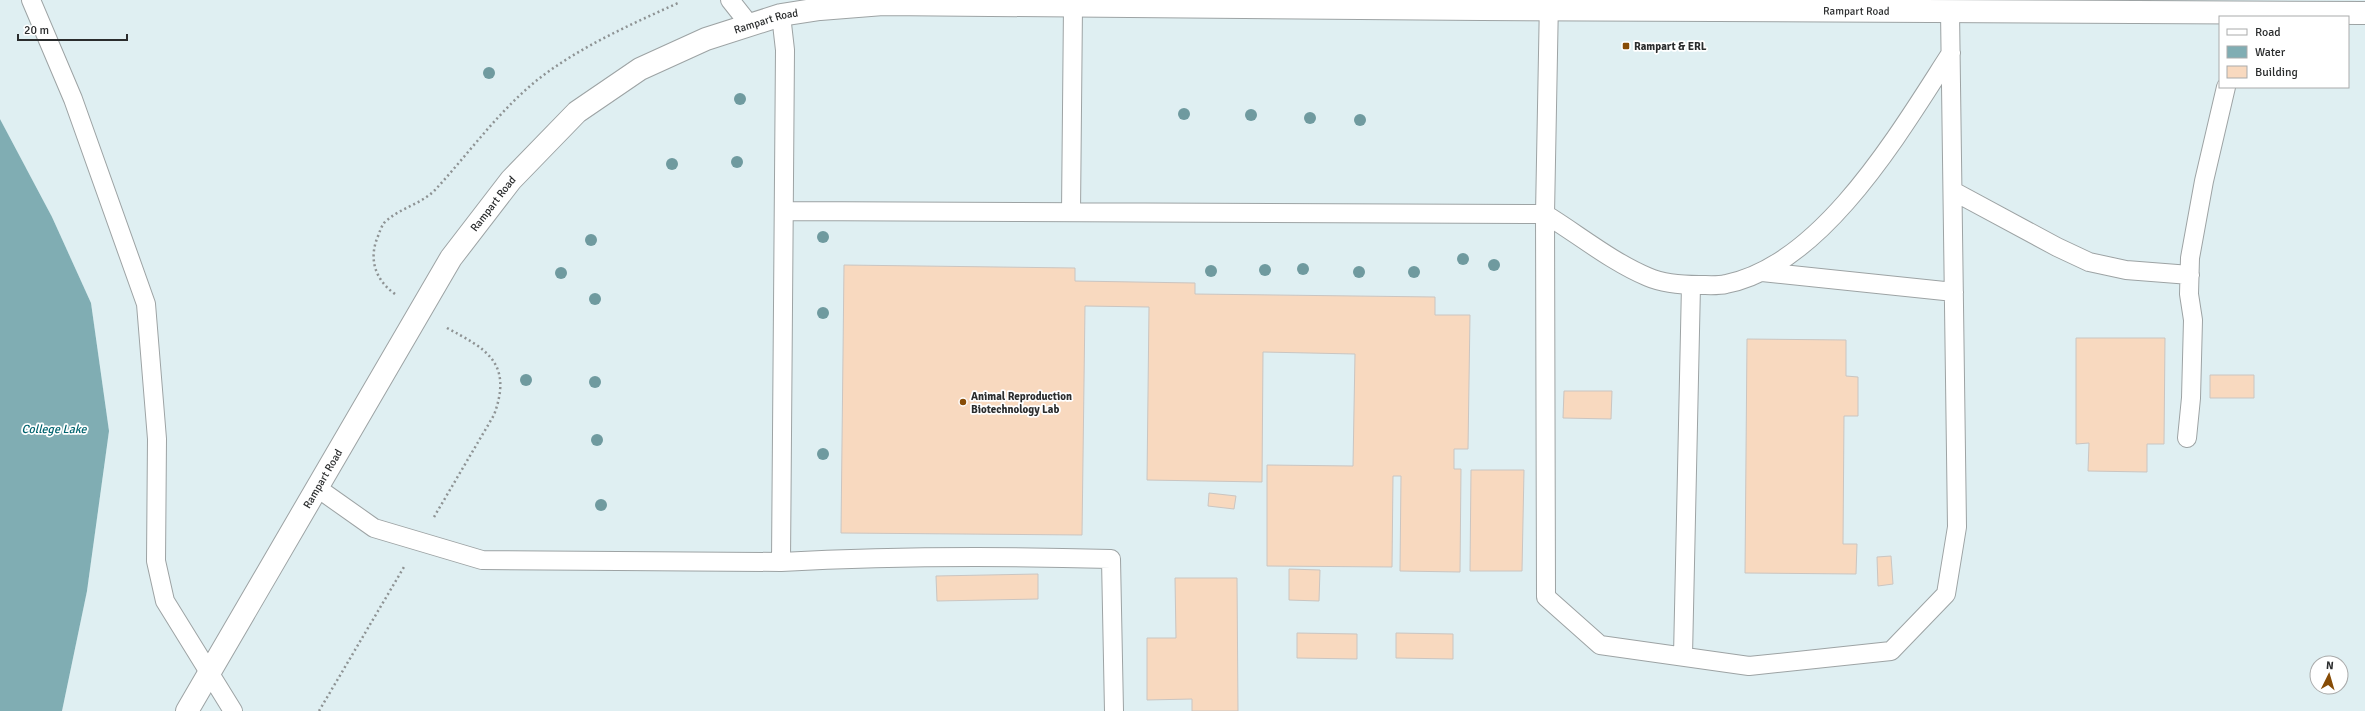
<svg xmlns="http://www.w3.org/2000/svg" width="2365" height="711" viewBox="0 0 2365 711" font-family="Signika,sans-serif">
<style>
.built{fill:#dfeff2;fill-rule:evenodd}
.water{fill:#80adb3}
.building{fill:#f8d9bf;stroke:#cac5c1}
.lines{fill:none;stroke-linecap:round;stroke-linejoin:round}
.lane-casing{stroke:#9da3a4;stroke-width:20}
.street-casing{stroke:#9da3a4;stroke-width:24}
.path{stroke:#8e9394;stroke-width:2.5;stroke-dasharray:2 3;stroke-linecap:butt}
.lane{stroke:#fff;stroke-width:18}
.street{stroke:#fff;stroke-width:22}
.tree{fill:#6f9a9f}
.poi-dot{fill:#874c06;stroke:#fff;stroke-width:1.5}
.labels{text-anchor:middle;stroke-width:3.5;stroke-linejoin:round;paint-order:stroke}
.street-label{font-size:11px;fill:#2a2c2d;stroke:#fff}
.poi-label{font-size:11px;font-weight:bold;fill:#2a2c2d;stroke:#fff;text-anchor:start}
.water-label{font-size:12px;font-style:italic;fill:#00636e;stroke:#fff}
</style>
<rect width="100%" height="100%" fill="#f5fcfd"/>
<path class="built" d="M0 0H2365V711H62L87 591 109 431 91 303 52 217 0 119ZM2220 17H2348V87H2220ZM2317 663H2341V687H2317Z"/>
<path class="water" d="M0 119 52 217 91 303 109 431 87 591 62 711H0Z"/>
<path class="building" d="M844 265 1075 268V281L1195 283V294L1435 297V315H1470L1468 449H1454V469H1461L1460 572 1400 571 1401 476H1393L1392 567 1267 566V465L1353 466 1355 354 1263 352 1262 482 1147 480 1149 307 1085 306 1082 535 841 533Z
M2076 338H2165L2164 444H2147V472L2088 471 2089 443 2076 444Z
M1747 339 1846 340V376L1858 377V416H1844L1843 544H1857L1856 574 1745 573Z
M2210 375H2254V398H2210Z
M1564 391H1612L1611 419 1563 418Z
M1471 470H1524L1522 571H1470Z
M1209 493 1236 496 1234 509 1208 506Z
M1891 556 1893 584 1878 586 1877 557Z
M1289 569 1320 570 1319 601 1289 600Z
M1038 574V599L937 601 936 576Z
M1175 578H1237L1238 711H1192V699L1147 700V638H1176Z
M1297 633 1357 634V659L1297 658Z
M1396 633 1453 634V659L1396 658Z"/>
<g class="lines">
<g class="lane-casing">
<path id="lane" d="M31 0 73 99 146 304 157 439 156 561 165 601 233 711
M730 0 749 24
M1953 191 2057 247 2089 262 2126 270 2190 275
M784 211 1545 214 1549 0
M1071 212 1073 6
M1545 214 1546 597 1600 645 1749 666 1891 651 1946 594 1957 527 1950 11
M1545 214C1579 235 1612 262 1648 277 1664 284 1682 285 1699 285 1707 285 1718 286 1726 284 1823 265 1901 130 1951 53
M1762 272 1954 292
M2187 438 2191 398 2193 320 2189 294 2190 258 2204 181 2226 87
M316 487 374 528 482 560 781 562 785 50 781 15
M781 562C892 556 1001 556 1111 559L1114 711
M1683 656 1691 285"/>
</g>
<g class="street-casing">
<g id="street">
<path id="s1" d="M187 711 451 258 511 180 577 112 640 69 706 39 781 15 820 9 883 4 1481 9 2365 13"/>
</g>
</g>
<path class="path" d="M395 294C374 279 368 257 379 234 380 230 382 226 384 223 399 208 420 205 435 190 471 151 502 106 545 74 586 44 632 24 678 3
M434 517 494 415C513 363 487 349 445 327
M319 711 404 567"/>
<use href="#lane" class="lane"/>
<use href="#street" class="street"/>
</g>
<g class="tree">
<circle cx="489" cy="73" r="6"/>
<circle cx="740" cy="99" r="6"/>
<circle cx="1184" cy="114" r="6"/>
<circle cx="1251" cy="115" r="6"/>
<circle cx="1310" cy="118" r="6"/>
<circle cx="1360" cy="120" r="6"/>
<circle cx="737" cy="162" r="6"/>
<circle cx="672" cy="164" r="6"/>
<circle cx="823" cy="237" r="6"/>
<circle cx="591" cy="240" r="6"/>
<circle cx="1463" cy="259" r="6"/>
<circle cx="1494" cy="265" r="6"/>
<circle cx="1303" cy="269" r="6"/>
<circle cx="1265" cy="270" r="6"/>
<circle cx="1211" cy="271" r="6"/>
<circle cx="1359" cy="272" r="6"/>
<circle cx="1414" cy="272" r="6"/>
<circle cx="561" cy="273" r="6"/>
<circle cx="595" cy="299" r="6"/>
<circle cx="823" cy="313" r="6"/>
<circle cx="526" cy="380" r="6"/>
<circle cx="595" cy="382" r="6"/>
<circle cx="597" cy="440" r="6"/>
<circle cx="823" cy="454" r="6"/>
<circle cx="601" cy="505" r="6"/>
</g>
<g class="poi-dot">
<rect x="1622" y="42" width="8" height="8" rx="2"/>
<circle cx="963" cy="402" r="4"/>
</g>
<g class="labels">
<g class="street-label">
<text dy="4" stroke="none"><textPath href="#s1" startOffset="2021">Rampart Road</textPath></text>
<text dy="4" stroke="none"><textPath href="#s1" startOffset="929">Rampart Road</textPath></text>
<text dy="4" stroke="none"><textPath href="#s1" startOffset="593">Rampart Road</textPath></text>
<text dy="4" stroke="none"><textPath href="#s1" startOffset="269">Rampart Road</textPath></text>
</g>
<g class="poi-label">
<text x="1634" y="50">Rampart &amp; ERL</text>
<text x="971" y="400">Animal Reproduction<tspan x="971" dy="13">Biotechnology Lab</tspan></text>
</g>
<g class="water-label">
<text x="54" y="433">College Lake</text>
</g>
</g>
<rect x="2219" y="16" width="130" height="72" fill="#ffffff" stroke="#aaabab"/>
<rect x="2227" y="29" width="20" height="6" fill="#ffffff" stroke="#aaabab"/>
<text x="2255" y="36" font-size="12" fill="#2a2c2d">Road</text>
<rect x="2227" y="46" width="20" height="12" fill="#80adb3" stroke="#aaabab"/>
<text x="2255" y="56" font-size="12" fill="#2a2c2d">Water</text>
<rect x="2227" y="66" width="20" height="12" fill="#f8d9bf" stroke="#aaabab"/>
<text x="2255" y="76" font-size="12" fill="#2a2c2d">Building</text>
<g transform="translate(2329 675) rotate(5)"><circle r="19" fill="#ffffff" stroke="#aaabab"/>
<path d="M0-3L7 15L0 10L-7 15Z" fill="#874c06"/>
<text y="-6" font-size="11" font-weight="bold" text-anchor="middle" fill="#2a2c2d">N</text>
</g>
<path d="M18 34v6h109v-6" fill="none" stroke="#2a2c2d" stroke-width="2"/>
<text x="24" y="34" font-size="12" fill="#2a2c2d" stroke="#ffffff" stroke-width="3" paint-order="stroke">20 m</text>
</svg>
